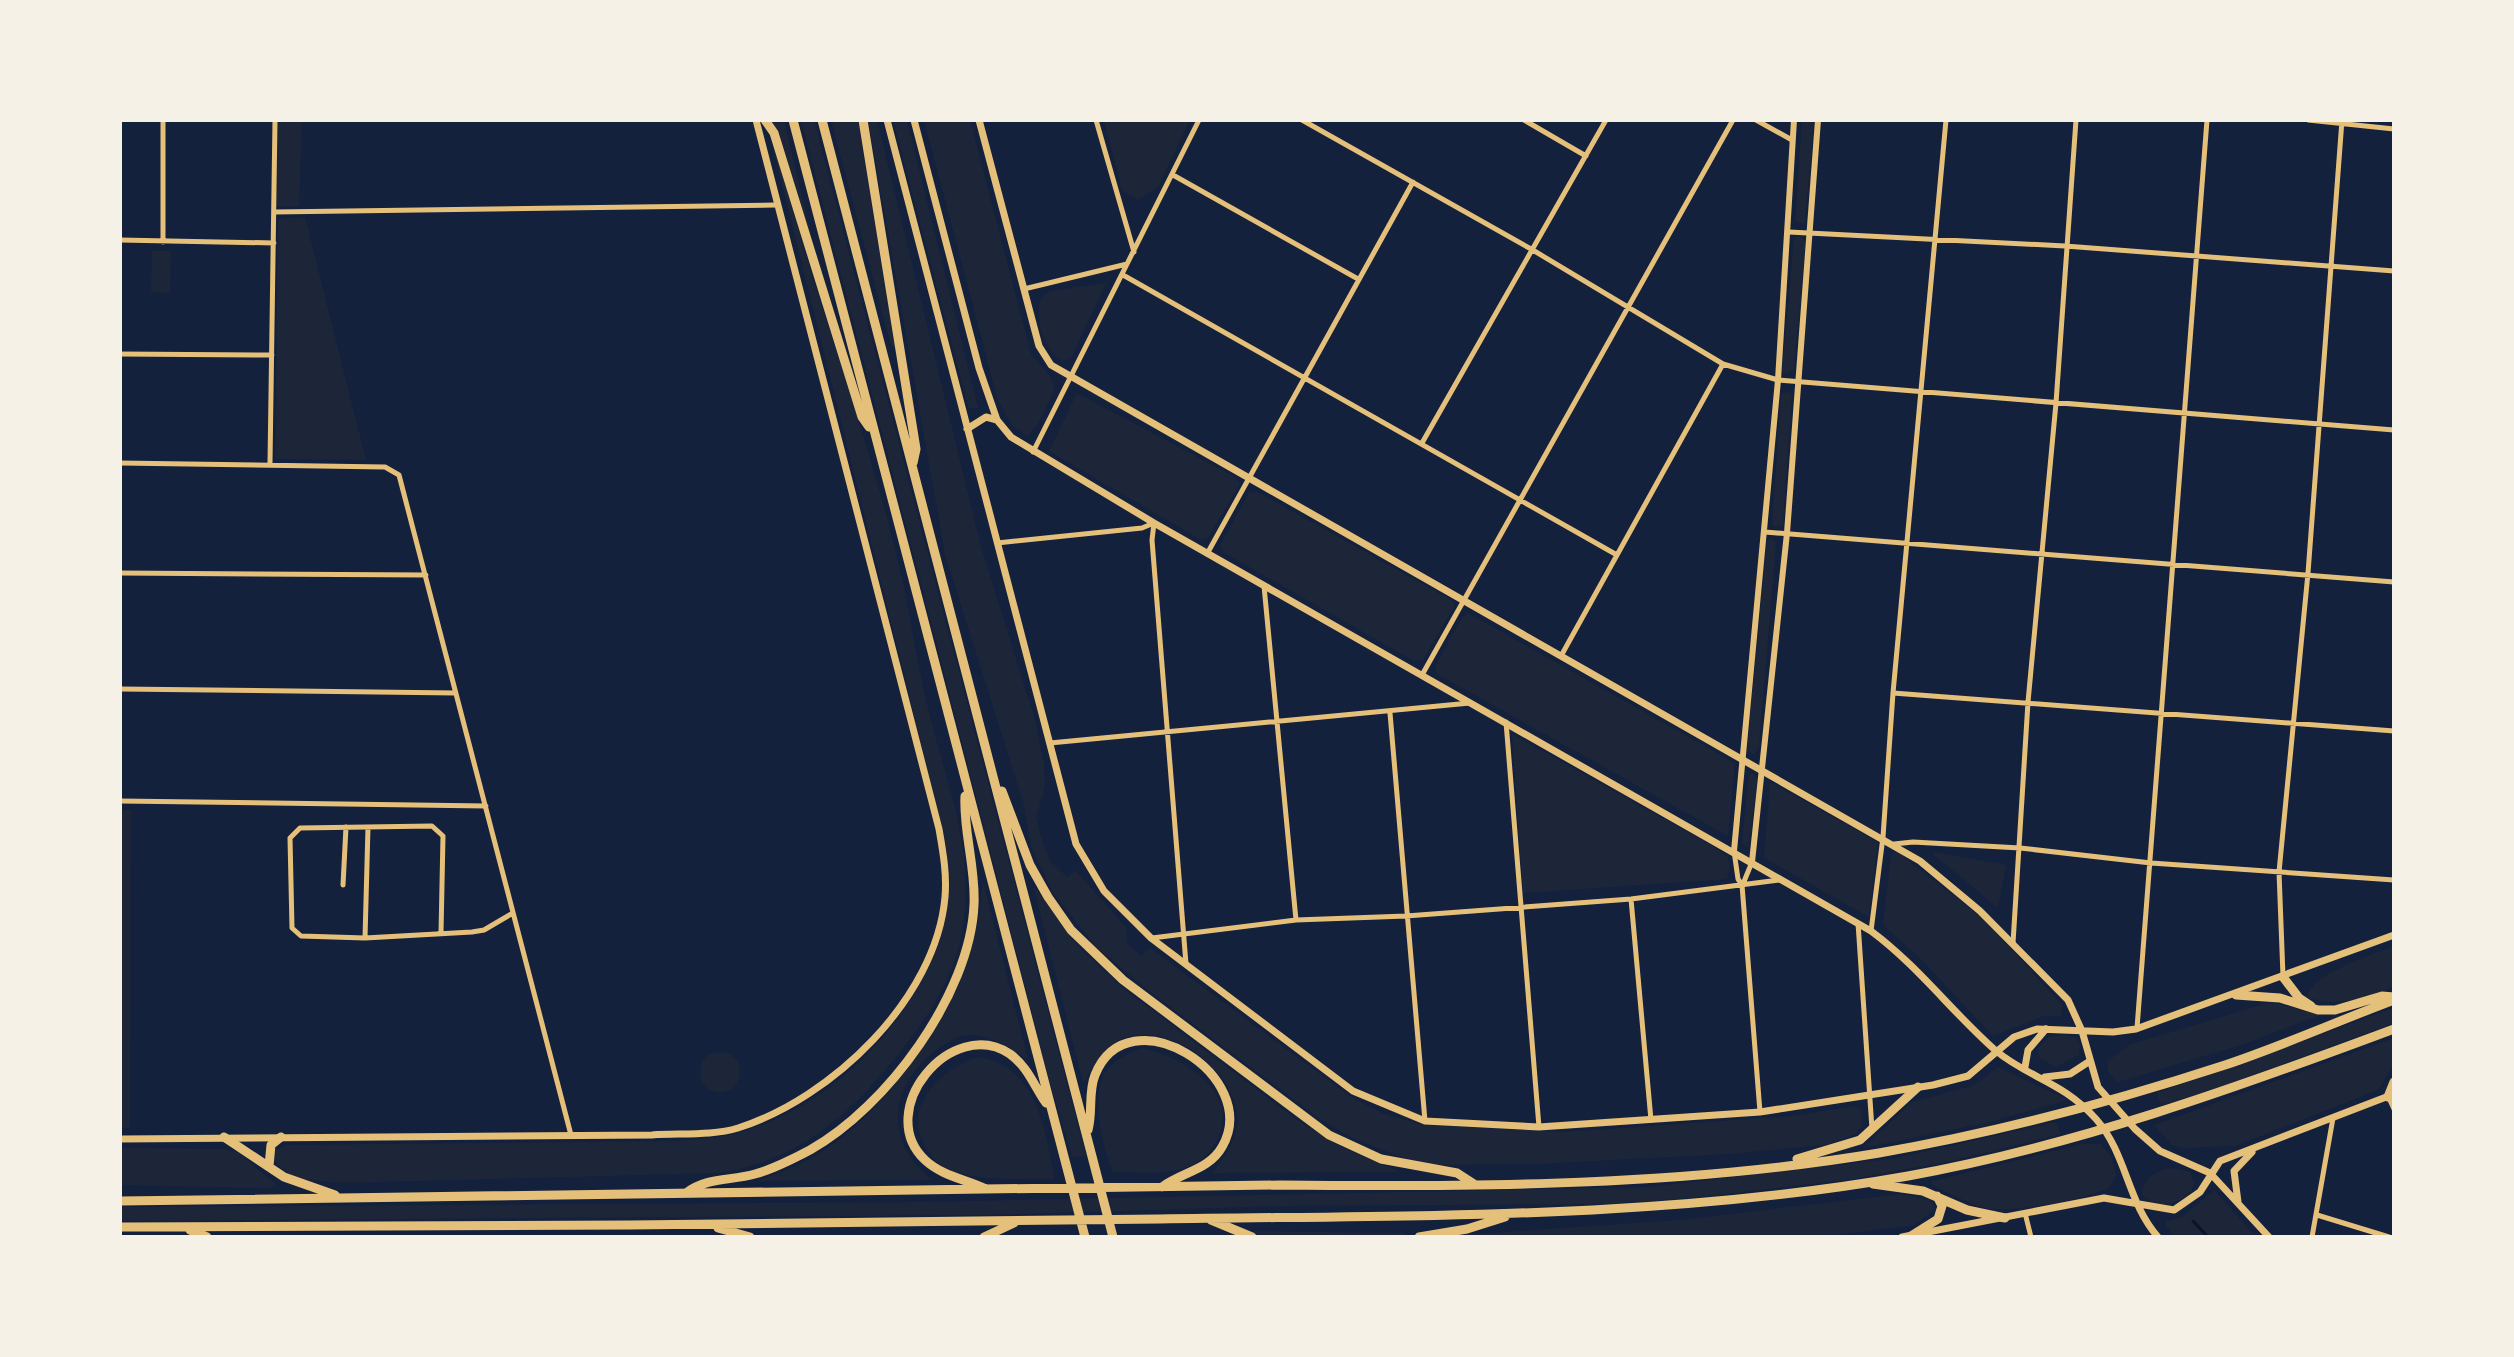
<svg xmlns="http://www.w3.org/2000/svg" width="2514" height="1357" viewBox="0 0 2514 1357" font-family="'Golos Text',sans-serif">
<style>
.green{fill:#1d2539}
.lines{fill:none;stroke-linecap:round;stroke-linejoin:round}
.stream{stroke:#0b132b;stroke-width:3}
.minor{stroke:#e5c07b;stroke-width:5}
.tertiary{stroke:#e5c07b;stroke-width:6}
.secondary{stroke:#e5c07b;stroke-width:7}
.motorway{stroke:#e5c07b;stroke-width:9}
</style>
<rect width="100%" height="100%" fill="#14213d"/>
<path class="green" d="M277 120H302L299 206H276Z
M772 120H784L815 252 811 240Z
M801 120H814L1086 1156 1072 1157 1051 1086Z
M831 120H858L895 349 890 342Z
M868 120H877L980 543 1036 723 1044 764 1045 787 1036 817 1040 833 1049 860 1067 877 1075 870 1126 927 1127 943 1141 956 1150 948 1351 1097 1382 1113 1423 1125 1565 1132 1792 1116 1854 1106 1861 1109 1862 1125 1856 1134 1825 1145 1727 1154 1537 1164 1435 1165 1406 1159 1352 1138 1320 1119 1149 991 1096 947 1053 893 1031 847 1023 802 945 554Z
M893 120H907L978 408H969L967 403Z
M924 120H970L1031 354 1050 376 1055 389 1038 424 1028 436 1013 426 998 401Z
M1104 120H1190L1158 187 1138 200 1122 190Z
M1802 120H1814L1805 222 1802 224 1795 220Z
M772 144C790 176 797 229 809 265 842 370 879 476 903 583 912 625 918 667 928 708 946 784 977 852 962 932 954 977 930 1014 902 1049 854 1112 800 1161 718 1173L342 1183 293 1178 274 1161 276 1150 286 1145 676 1141C695 1139 718 1139 737 1133 843 1104 933 1005 949 895 952 876 947 854 944 835Z
M305 217 366 460 275 459 278 219Z
M1798 236 1805 240V250L1794 369 1787 374 1782 372 1794 239Z
M152 251H171L170 293 151 292Z
M1106 283 1071 358 1063 361C1044 352 1034 318 1041 298L1050 291Z
M1786 391 1792 394 1783 525 1775 527 1772 525 1781 395Z
M1077 393 1235 477 1240 484 1208 538 1201 540 1049 451Z
M1258 492 1451 600 1455 605 1423 660H1412L1223 552 1220 546 1249 493Z
M1771 538 1776 543 1759 747 1754 755 1747 750 1767 541Z
M1468 613 1735 763 1728 836 1437 674 1435 667 1462 617Z
M1512 734 1714 847 1727 856 1730 867 1727 879 1523 893Z
M1753 773 1758 779 1748 848 1742 843 1748 781 1750 774Z
M1770 782 1878 842 1869 917 1764 858Z
M120 810H131L130 1128H120Z
M1897 852 1983 918 2063 1006 2061 1016H2044L1993 1036 1921 959 1883 925 1891 853Z
M1934 852 2006 865 1998 908 1933 854Z
M983 881 1028 1060C1010 1047 995 1037 972 1035 959 1034 949 1041 939 1048 888 1084 883 1142 932 1180L757 1181C785 1171 815 1159 839 1140 902 1090 953 1012 975 935 980 918 980 899 983 881Z
M1033 885 1078 946 1123 988 1297 1120 1337 1145 1400 1172 1212 1173C1224 1157 1238 1139 1237 1118 1235 1070 1171 1022 1124 1038 1105 1045 1094 1067 1083 1083Z
M2394 946V986C2365 999 2338 1008 2307 997 2312 973 2371 956 2394 946Z
M2271 1002 2320 1015 2244 1044 2118 1082 2108 1071V1061L2129 1045Z
M2394 1008V1023L2223 1086 2161 1105 2157 1093Z
M2064 1035 2075 1037 2080 1044 2079 1055 2056 1067 2038 1057 2039 1047 2049 1037Z
M2394 1038V1064L2378 1090 2235 1146 2182 1148 2172 1145 2154 1125Z
M1141 1048C1179 1055 1240 1090 1218 1138 1214 1146 1206 1157 1198 1162 1172 1177 1141 1172 1113 1172 1103 1146 1092 1107 1102 1079 1108 1063 1127 1054 1141 1048Z
M700 1072a20 20 0 1 1 40 0a20 20 0 1 1-40 0Z
M978 1057C1038 1066 1044 1129 1055 1179 1022 1178 975 1183 944 1167 936 1163 929 1152 924 1144 902 1105 944 1067 978 1057Z
M1998 1067 2068 1100 1986 1123 1863 1148 1912 1102 1975 1085Z
M2056 1122 2061 1134 1951 1161 1853 1179 1692 1198 1604 1204 1283 1206 988 1215 120 1221V1207L918 1202 1648 1187 1891 1159Z
M2082 1144H2101L2112 1159 2116 1175 2110 1187C2086 1200 2019 1211 1991 1209 1979 1209 1937 1188 1929 1182Z
M120 1148 221 1149 237 1152 276 1184 270 1188 120 1185Z
M2172 1168 2190 1172 2194 1182 2192 1190C2179 1205 2155 1210 2142 1194 2144 1177 2156 1170 2172 1168Z
M2214 1190 2256 1237H2175L2166 1226 2165 1221 2182 1217Z
M1901 1194 1929 1200 1936 1208 1915 1225 1819 1237H1433L1680 1220Z
M1254 1231 1407 1233 1398 1237H1260Z"/>
<g class="lines">
<path class="stream" d="M2193 1221 2208 1237"/>
<path class="minor" d="M1096 120 1134 252
M1302 120 1531 249 1723 364 1778 380 2394 430
M1524 120 1586 156
M1756 120 1792 140
M2308 120 2394 129
M1173 175 1358 279
M274 212 776 205
M1789 232 2065 246 2394 271
M120 240 274 243
M163 242V120
M1123 275 1617 555
M1024 289 1127 264
M120 354 272 355
M1422 443 1606 120
M1033 452 1199 120
M120 463 385 467 399 475 571 1135
M270 463 275 120
M1765 532 2394 582
M997 543 1142 528 1154 523 1152 540 1186 964
M1207 554 1413 182
M120 573 426 575
M1264 586 1296 920
M1561 656 1723 364
M1422 675 1733 120
M120 689 456 693
M1893 693 2394 731
M1390 713 1425 1121
M1506 722 1539 1127
M1050 743 1470 703
M120 801 486 806
M1894 844 1913 842 2020 848 2151 863 2394 880
M1734 851 1738 879 1742 885 1760 1112
M1743 884 1752 862
M343 885 346 827
M1631 899 1651 1120
M1858 923 1872 1129
M1871 931 1883 837 1893 693 1946 120
M441 933 443 836 432 826 300 828 290 838 292 928 301 936 365 938 472 932 484 930 513 913
M365 938 368 827
M1152 938 1296 920 1406 916 1631 899 1779 880
M2013 943 2028 702 2056 403 2076 120
M2283 976 2279 872 2308 573 2342 120
M2137 1028 2207 120
M2389 1098 2394 1109
M2025 1213 2031 1237
M2317 1215 2389 1237
M2312 1237 2333 1118"/>
<path class="tertiary" d="M1734 851 1778 380 1794 120
M1752 862 1787 533 1818 120"/>
<path class="secondary" d="M887 120 1076 844 1104 891 1151 938 1353 1091 1425 1121 1539 1127 1760 1112 1933 1085 1968 1076 2014 1037 2037 1029 2113 1032 2136 1029 2394 935
M914 120 979 368 997 420 1011 437 1154 523 1871 931C1918 966 1952 1012 1995 1050 2028 1078 2062 1081 2096 1119 2127 1154 2127 1202 2158 1237
M979 120 1039 346 1051 365 1920 861 1980 911 2068 1000 2082 1031 2098 1087 2135 1129 2160 1151 2210 1173 2269 1237
M967 429 986 417 997 420
M2025 1067 2028 1050 2046 1029
M2045 1077 2070 1074 2090 1061
M120 1139 652 1135C679 1133 712 1136 738 1128 832 1098 936 999 945 897 947 874 943 852 939 829L756 120
M2238 1202 2234 1171 2252 1152
M1902 1237 2104 1198 2174 1210 2200 1192 2220 1161 2394 1094"/>
<path class="motorway" d="M765 120 774 133 862 417 869 427
M793 120 1085 1237
M822 120 1113 1237
M863 120 916 449 913 463
M1002 791 1030 865 1048 897 1071 930 1123 980 1329 1135 1381 1159 1457 1173 1474 1184
M2283 977 2299 998 2311 1006
M2236 995 2280 998 2318 1010H2335L2382 996 2394 997
M2388 1097 2394 1082
M1088 1130C1093 1112 1088 1092 1095 1075 1128 992 1263 1076 1222 1147 1209 1170 1182 1172 1162 1187
M224 1137 284 1177 335 1195
M1797 1159 1860 1140 1918 1087
M269 1166 271 1145 281 1137
M1873 1184 1923 1191 1967 1210 2005 1218
M986 1189C965 1179 942 1176 925 1160 873 1111 951 1015 1010 1054 1028 1067 1034 1086 1046 1103
M686 1193C707 1177 730 1181 755 1174 774 1169 793 1159 810 1150 887 1107 970 994 974 905 976 868 963 831 965 796
M120 1201 1281 1185C1480 1187 1682 1186 1879 1153 1995 1133 2112 1102 2225 1065 2282 1046 2338 1021 2394 1000
M1211 1220 1252 1237
M120 1227C467 1227 813 1224 1160 1219 1410 1215 1660 1220 1908 1176 2075 1146 2236 1088 2394 1029
M718 1228 750 1237
M190 1230 207 1237
M1911 1236 1938 1219 1942 1206 1937 1196
M984 1237 1014 1223
M1419 1237 1467 1229 1505 1217"/>
</g>
<rect width="2514" height="1357" fill="none" stroke="#f6f1e7" stroke-width="244"/>
</svg>
